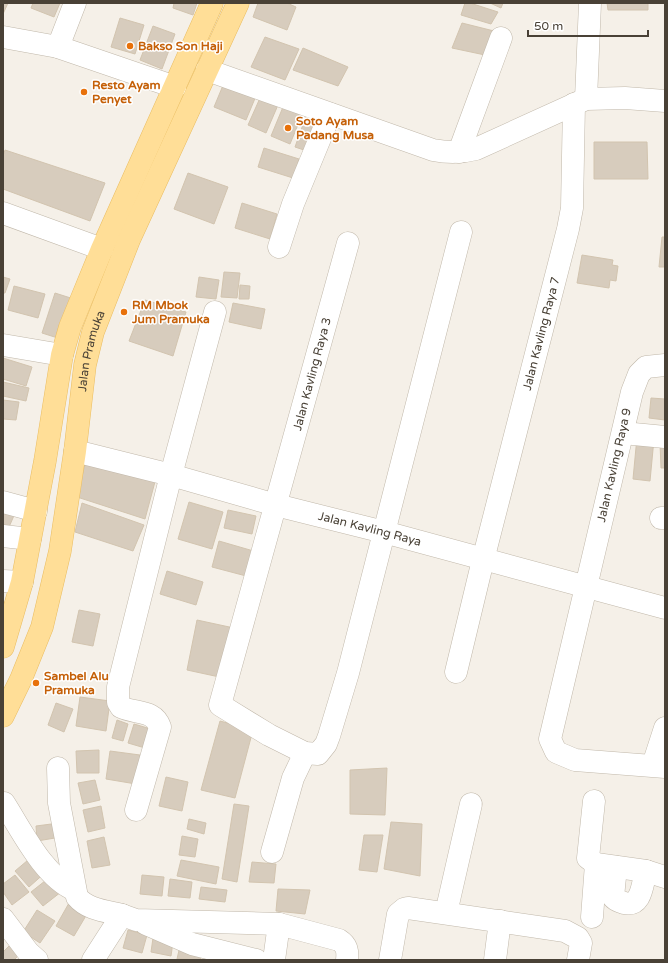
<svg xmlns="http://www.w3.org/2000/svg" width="668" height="963" viewBox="0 0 668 963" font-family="'Varela Round',sans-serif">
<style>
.building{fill:#d7ccbd;stroke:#d2c4af}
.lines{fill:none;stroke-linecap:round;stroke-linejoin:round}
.minor-casing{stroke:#c1b8aa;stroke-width:23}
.major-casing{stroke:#eabd61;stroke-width:23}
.minor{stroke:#fff;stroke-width:22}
.major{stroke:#ffde97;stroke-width:22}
.food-dot{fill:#e8710a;stroke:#fff;stroke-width:1.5}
.labels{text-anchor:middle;stroke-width:3;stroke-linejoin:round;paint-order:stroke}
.food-label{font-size:12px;font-weight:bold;fill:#c56008;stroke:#fff;text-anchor:start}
.street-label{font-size:12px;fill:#494136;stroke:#fff}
</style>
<rect width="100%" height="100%" fill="#f5f0e8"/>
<path class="building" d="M3 3H8L3 14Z
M33 3H60L54 17 31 8Z
M174 3H197L193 15 173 8Z
M258 3H287L296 7 287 30 253 17Z
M465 3H470L498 12 491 24 461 15Z
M490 3H503L501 8Z
M607 3H648V10H608Z
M120 18 144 25 135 54 111 47Z
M462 23 494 31 485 55 452 48Z
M153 26 175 34 162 69 140 60Z
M265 37 299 49 285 80 251 67Z
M303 48 348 67 338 86 293 70Z
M224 83 256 96 246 120 214 107Z
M260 98 278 105 266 133 248 125Z
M283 107 302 115 290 144 271 136Z
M306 116 324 123 313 153 295 147Z
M594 142H647L648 179H594Z
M264 148 299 159 293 178 258 167Z
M5 150 105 183 90 221 3 189V156Z
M188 173 228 187 214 224 174 209Z
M242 203 277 214 270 239 235 228Z
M662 237H665V267H659Z
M582 255 613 260 612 265 618 266 616 281 610 280 609 288 577 283Z
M224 272 240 273 237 298 221 297Z
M3 277 10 279 5 293H3Z
M199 277 219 280 216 299 196 297Z
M240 285 250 286 249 299H239Z
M14 286 45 294 38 318 8 310Z
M55 293 77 300 64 340 42 333Z
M145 300 186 312 173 356 129 341Z
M233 303 265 309 261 329 229 322Z
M3 358 32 367 26 386 3 379Z
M3 382 29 388 26 401 3 396Z
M651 398 665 399V420L649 418Z
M3 400 19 402 16 420 3 419Z
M637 437 654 439 650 481 633 479Z
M660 443H665V468H661Z
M86 460 156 478 145 519 77 497Z
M189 502 223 512 212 549 178 539Z
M82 503 144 525 133 551 75 532Z
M3 508 16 511 9 527 3 525Z
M228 510 256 516 252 534 224 528Z
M219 541 257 552 250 577 212 567Z
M167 571 203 582 196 605 160 594Z
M79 610 100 614 93 646 72 642Z
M197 620 234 628 224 678 187 670Z
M80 697 110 701 106 731 76 726Z
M56 703 73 709 64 732 48 725Z
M117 720 128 724 123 741 112 738Z
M220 721 253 730 235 798 201 790Z
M134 724 151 729 145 748 128 743Z
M99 750V773H77L76 751Z
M110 751 140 755 136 784 106 779Z
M387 768 385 815 350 814V770Z
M166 777 188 782 182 811 159 806Z
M95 780 100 800 83 804 78 783Z
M234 804 249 806 237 882 222 879Z
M101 806 105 828 88 832 83 810Z
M189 819 206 823 204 834 187 829Z
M391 822 422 824 420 876 384 869Z
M59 823 61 837 37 841 36 826Z
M364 835H383L377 872 359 870Z
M182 836 198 839 195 857 179 855Z
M104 837 110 865 92 868 87 841Z
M34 855 47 871 29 887 15 871Z
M181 860 219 867 216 884 177 876Z
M252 862 276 864 274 883 249 882Z
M15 875 29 892 12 905 3 892V884Z
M142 875 164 877 162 896 140 894Z
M50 877 61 892 43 906 31 892Z
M170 879 192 882 190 898 168 896Z
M201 887 227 890 225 902 199 899Z
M278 889 310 890 305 914 276 911Z
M69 903 87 914 74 936 56 926Z
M37 910 55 921 40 943 23 932Z
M128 930 147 935 142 953 123 948Z
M153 938 173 942 171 956 151 952Z
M11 944 21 953 14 960H3V952Z
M180 946 202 951 200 960 177 959Z"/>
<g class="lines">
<g class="minor-casing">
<g id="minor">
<path d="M3 37 58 47 175 87"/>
<path d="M58 47 75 3"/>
<path d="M207 70 433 150C448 153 461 153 476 149L586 99 625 98 665 101"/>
<path d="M586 99 590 3"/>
<path d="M459 152 501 38"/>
<path d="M3 213 102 249"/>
<path d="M348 243 220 705 269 735 305 753 318 754 326 744 329 736 348 673 461 232"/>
<path d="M279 247 293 204 330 114"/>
<path d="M3 345 62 355"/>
<path d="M665 365 646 367 639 374 632 392 550 739 556 752 575 760 665 767"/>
<path d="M623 433 665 437"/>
<path id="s1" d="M75 451 171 475 276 505 384 532 665 608"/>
<path d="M3 502 36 511"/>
<path d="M661 518H665"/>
<path d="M3 536 30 539"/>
<path d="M3 581 22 582"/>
<path id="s2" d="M456 672 483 560 568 229 572 208 574 104"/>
<path d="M653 765 665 728"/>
<path d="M58 768 59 803 77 897C88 910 106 911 122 915"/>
<path d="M594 801 588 858 596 864 646 871 665 877"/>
<path d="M4 803C22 831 44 877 75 890"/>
<path d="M136 810 160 727C154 709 135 714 121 707L118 702V687L171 475 215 312"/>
<path d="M272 852 293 778 305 753"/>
<path d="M616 867 613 897C616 901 619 901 624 903 642 907 642 885 646 871"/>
<path d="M446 913 471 804"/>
<path d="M592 917 596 864"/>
<path d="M3 919 28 952 37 960"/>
<path d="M146 924 192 944 256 960"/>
<path d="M93 960 122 915 136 920 279 924 339 940C347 945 348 951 347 960"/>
<path d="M274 960 279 924"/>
<path d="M390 960 398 914 404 909 408 908 565 931 578 938 581 943 578 960"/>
<path d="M495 960 500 921"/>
</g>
</g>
<g class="major-casing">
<g id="major">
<path d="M3 647 22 582 45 461 62 355 70 327 102 249 212 3"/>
<path id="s3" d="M3 716 21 679 42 627 60 551 75 451 85 365 93 332 129 240 238 3"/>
</g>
</g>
<use href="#minor" class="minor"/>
<use href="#major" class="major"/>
</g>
<g class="food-dot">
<circle cx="130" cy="46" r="4"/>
<circle cx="84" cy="92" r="4"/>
<circle cx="288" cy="128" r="4"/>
<circle cx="124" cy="312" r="4"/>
<circle cx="36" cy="683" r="4"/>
</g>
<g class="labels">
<g class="food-label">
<text x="138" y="50">Bakso Son Haji</text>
<text x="92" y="89">Resto Ayam<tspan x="92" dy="14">Penyet</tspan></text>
<text x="296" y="125">Soto Ayam<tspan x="296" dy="14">Padang Musa</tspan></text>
<text x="132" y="309">RM Mbok<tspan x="132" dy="14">Jum Pramuka</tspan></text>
<text x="44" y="680">Sambel Alu<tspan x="44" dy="14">Pramuka</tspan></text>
</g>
<g class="street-label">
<text dy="4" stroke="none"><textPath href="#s2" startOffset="349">Jalan Kavling Raya 7</textPath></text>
<text dy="4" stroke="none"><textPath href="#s3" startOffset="378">Jalan Pramuka</textPath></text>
<text transform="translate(312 374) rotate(-75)" y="4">Jalan Kavling Raya 3</text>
<text transform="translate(614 465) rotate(-77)" y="4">Jalan Kavling Raya 9</text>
<text dy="4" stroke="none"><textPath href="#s1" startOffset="305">Jalan Kavling Raya</textPath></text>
</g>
</g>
<rect width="668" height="963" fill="none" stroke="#494136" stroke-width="8"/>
<path d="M528 30v6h120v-6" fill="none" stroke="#494136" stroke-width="2"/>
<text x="534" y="30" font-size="12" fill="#494136" stroke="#ffffff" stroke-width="3" paint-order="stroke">50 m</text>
</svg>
